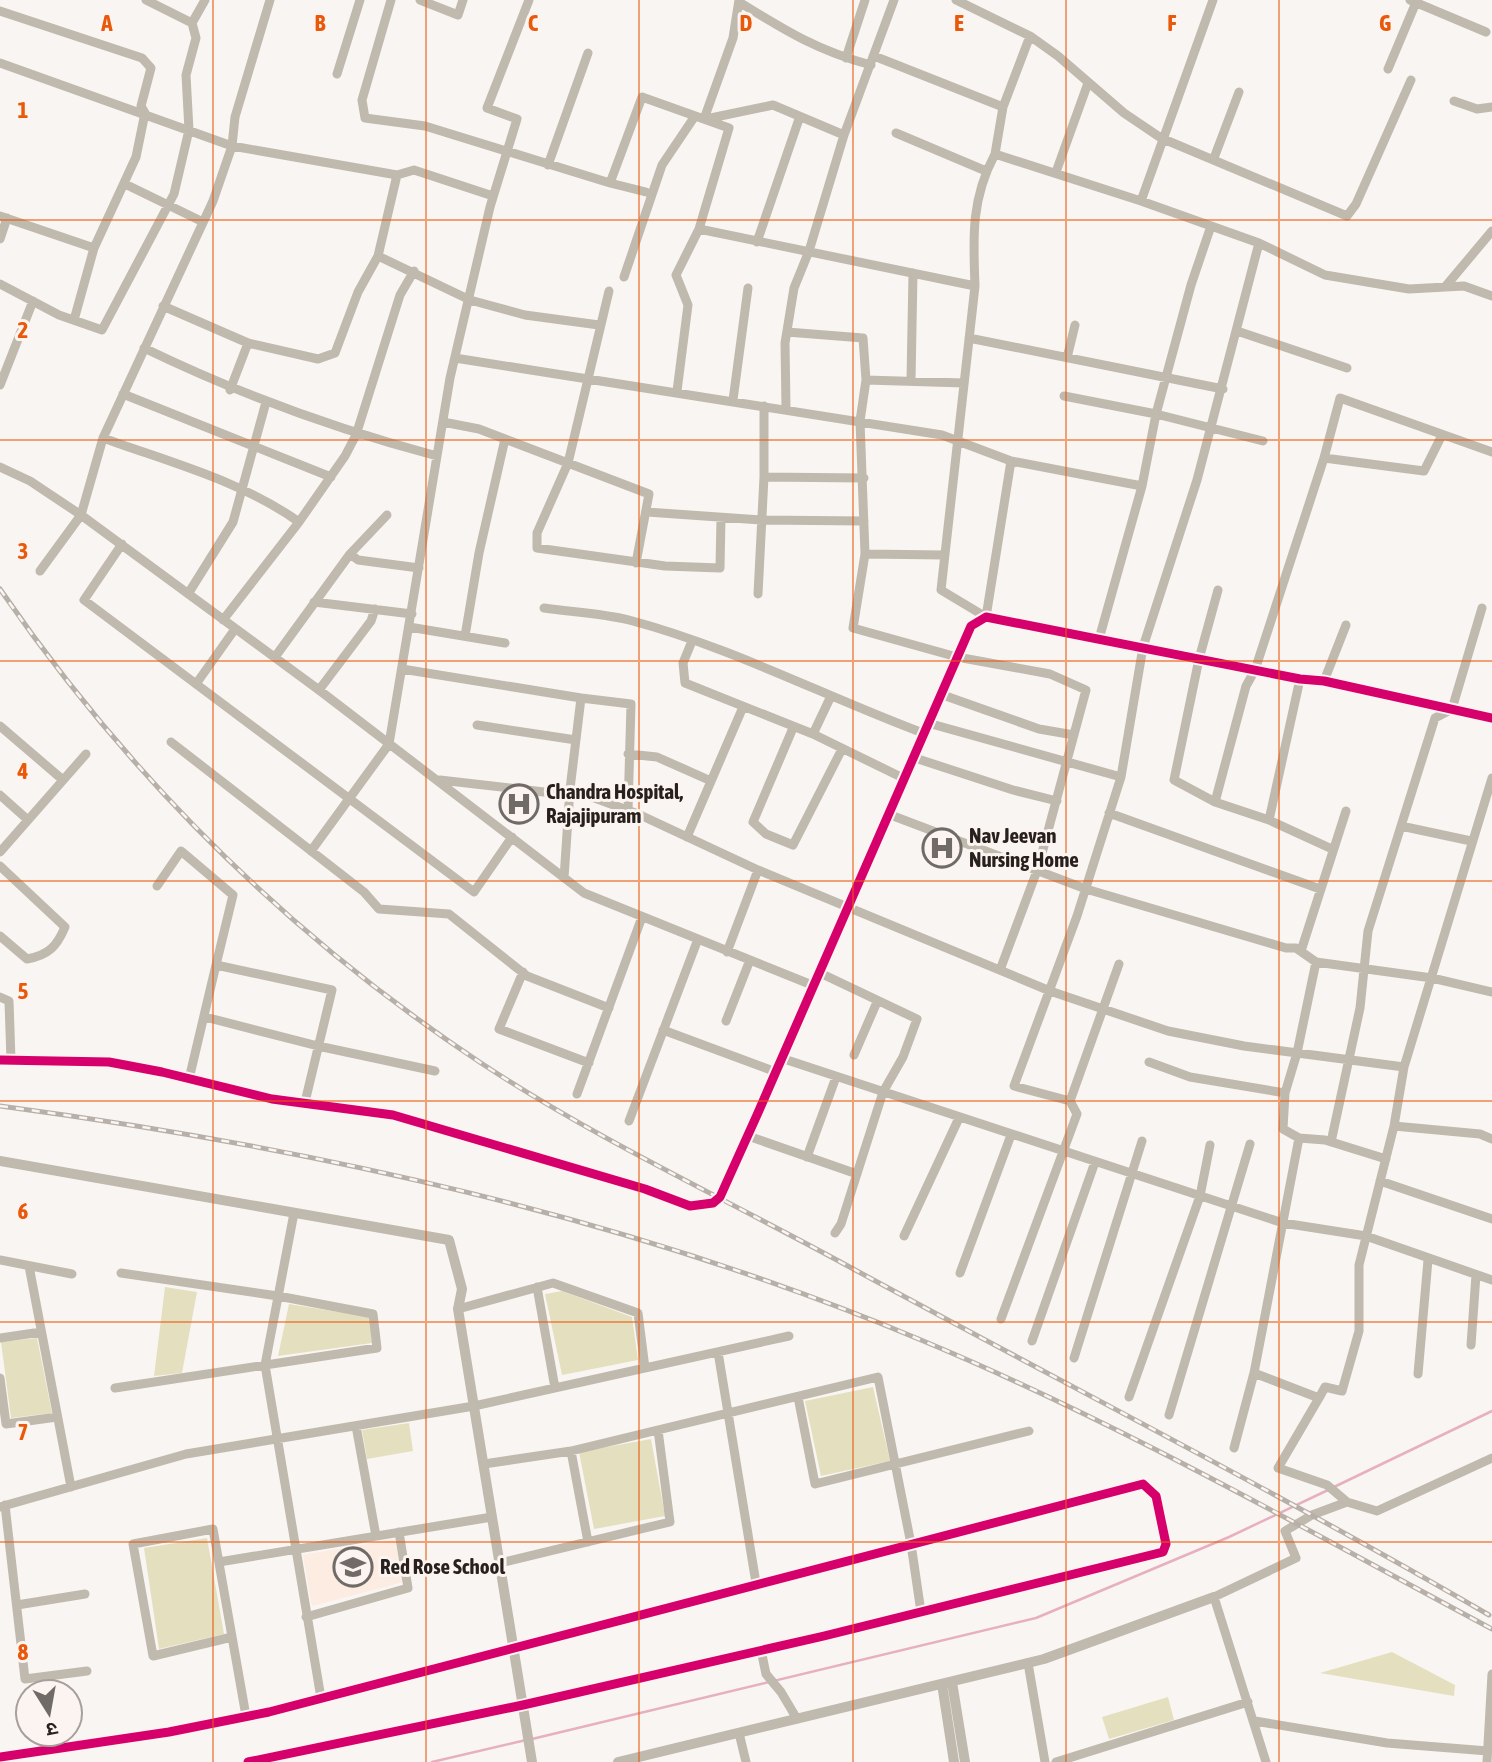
<svg xmlns="http://www.w3.org/2000/svg" width="1492" height="1762" viewBox="0 0 1492 1762" font-family="'Asap Condensed','Noto Sans Devanagari',sans-serif">
<style>
.built{fill:#fcece2}
.green{fill:#e4e0bf}
.lines{fill:none;stroke-linecap:round;stroke-linejoin:round}
.stream{stroke:#e7b0bf;stroke-width:2.5}
.minor{stroke:#c0b9ad;stroke-width:9}
.tertiary{stroke:#c0b9ad;stroke-width:10}
.rail-casing{stroke:#b6b0a9;stroke-width:5}
.rail{stroke:#fcf4f0;stroke-width:2.5;stroke-dasharray:8;stroke-linecap:butt}
.cycleway-casing{stroke:#fcf4f0;stroke-width:13}
.cycleway{stroke:#d6006c;stroke-width:9}
.grid{fill:none;stroke:#e8590c;stroke-width:2;stroke-opacity:0.55}
.labels{text-anchor:middle;stroke-width:6;stroke-linejoin:round;paint-order:stroke}
.poi-label{font-size:21px;font-weight:bold;fill:#27201c;stroke:#fcf4f0;text-anchor:start}
.grid-label{font-size:23px;text-anchor:middle;font-weight:bold;fill:#e8590c;stroke:#fcf4f0;stroke-width:6;stroke-linejoin:round;paint-order:stroke}
</style>
<rect width="100%" height="100%" fill="#f9f5f3"/>
<path class="built" d="M395 1539 403 1582 312 1606 303 1555Z"/>
<path class="green" d="M165 1287 197 1292 182 1373 154 1376Z
M562 1291 632 1317 638 1360 562 1375 545 1294Z
M289 1304 370 1317 372 1343 278 1356Z
M37 1338 52 1413 11 1418 1 1342Z
M873 1387 890 1461 821 1476 805 1401Z
M409 1423 413 1451 367 1459 362 1430Z
M651 1439 665 1516 594 1529 579 1452Z
M207 1538 224 1634 159 1649 144 1548Z
M1392 1652 1455 1685 1454 1696 1320 1673Z
M1168 1697 1174 1720 1109 1739 1102 1717Z"/>
<g class="lines">
<path class="stream" d="M1334 1487 1492 1411
M532 1739 1036 1618 1229 1537 1328 1490
M432 1762 526 1740"/>
<path class="minor" d="M270 0 235 117 232 146 213 201 103 438 81 515 319 690 584 893 812 985
M391 0 362 100 365 118 425 126 610 183 642 97 729 128 699 229 975 286 941 590 986 617 1011 461
M420 0 458 15 463 0
M956 0 1030 36 1058 56 1124 113 1161 138 1347 216 1356 204 1411 80
M1410 0 1486 32
M739 2C786 31 818 51 871 65
M0 11 142 58 151 68 141 106 145 113 136 157 94 248
M192 23 205 0
M874 56 1003 107
M846 58 865 0
M0 63 232 146 397 175 414 170 493 196
M1388 69 1417 0
M337 74 360 0
M1454 101 1477 109 1492 107
M704 119 733 38 739 0
M706 119 773 105 844 135
M896 133 986 171
M995 154 1003 107 1030 36
M1214 158 1239 92
M548 165 588 53
M1056 172 1088 83
M610 183 646 192
M125 184 203 222
M0 216 94 248 74 320
M0 239 7 218
M757 242 799 119
M1259 243 1325 275 1409 289 1464 286 1492 296
M378 256 470 300 525 315 599 325
M624 277 662 165 695 116
M0 284 59 315 102 330 174 194 189 130 186 75 196 38 192 23 146 0
M975 286C973 237 971 199 995 154L1141 201
M1445 287 1492 231
M609 291 568 463 537 533V548L665 566 720 568 721 518
M163 306 248 343 318 359 335 353 358 292 378 256 397 175
M1237 331 1347 368
M787 332 863 338 866 380 860 421 865 554 853 628 957 657 1050 674 1086 690 1038 868 1000 970
M969 338 1223 389
M144 348C239 394 335 429 437 456
M455 358 942 435 1011 461 1142 486
M1067 358 1075 325
M866 380 964 383
M911 380 913 273
M0 385 33 301
M230 390 248 343
M677 391 688 305 676 275 699 229
M123 394 331 477
M1064 396 1156 414 1263 441
M733 400 748 288
M786 409 785 343 794 288 809 251 844 135 894 0
M443 422 479 429 649 494 636 563
M103 438C169 462 242 481 299 522
M1324 458 1424 471 1442 435
M0 467 30 481 81 515 40 571
M764 477 864 478
M647 512 761 520 864 521
M122 544 84 600 474 892 512 837
M350 554 358 560 419 568
M865 554 944 555
M1218 590 1199 659 1174 780 1215 802 1269 820 1332 849
M188 594 233 522 266 402
M758 594 764 477V406
M314 602 412 614
M544 608C571 612 601 613 629 620 731 647 824 696 923 733
M223 620 299 522 345 456 356 435 400 295 414 271
M409 627 505 643
M465 636 479 553 505 439
M1099 639 1142 486 1156 414 1191 285 1211 226
M692 641 683 663 685 683 813 734 903 778
M275 657 350 554 387 515
M402 669 581 698 570 789
M1324 681 1346 625
M196 684 235 629
M319 690 371 621 375 609
M940 694 1039 729 1074 735
M581 698 631 704 628 811
M928 723 1121 777
M477 725 576 740
M0 726 63 780
M793 728 753 822 766 834 793 845 842 749
M813 734 831 696
M171 742 364 892 379 909 449 914 527 976 609 1008
M628 754 657 757 711 781
M912 757 1013 790 1057 801
M440 780 570 795
M0 795 28 820
M1215 802 1246 686 1255 670 1324 458 1340 398 1492 452
M1109 813 1320 889
M888 814 1086 889 1286 948H1296L1316 962 1432 978 1492 992
M1269 820 1300 679
M1401 826 1471 841
M687 837 743 707
M311 851 389 744 450 378 490 207 517 119 487 108 529 0
M0 852 86 754
M0 866 65 927C57 946 49 955 27 959L0 936
M564 878 570 789 638 814 758 870 1050 991 1168 1031 1244 1046 1404 1067
M157 886 181 851 233 895 216 965 332 990 305 1102
M1301 951 1346 811
M727 952 758 870
M1316 962 1297 1053 1285 1093 1283 1129 1299 1138 1325 1140 1386 1159
M523 972 499 1029 589 1063
M818 972 917 1019 903 1057 883 1092 841 1224 835 1233
M0 997 9 1001 11 1060
M205 1017 318 1046 435 1071
M726 1021 750 960
M663 1030 776 1072
M854 1055 877 1002
M781 1058 1283 1223 1366 1236 1492 1280
M1149 1062 1190 1077 1285 1093
M189 1079 216 965
M577 1094 642 917
M1070 1101 1119 964
M629 1121 698 939
M1394 1126 1480 1134 1492 1139
M748 1136 857 1174
M1331 1142 1360 1008 1368 931 1435 718 1452 709 1482 608
M807 1157 836 1077
M1380 1181 1492 1219
M294 1213 265 1365 321 1698
M904 1236 959 1118
M0 1260 72 1274
M29 1266 71 1487
M960 1273 1011 1135
M537 1287 555 1388
M458 1309 553 1283 638 1313 645 1368
M1001 1319 1077 1114 1070 1101 1014 1086 1077 916 1121 777 1143 647 1197 480 1259 243 1141 201 1213 0
M0 1338 41 1332
M1032 1341 1095 1162
M1471 1345 1476 1275
M718 1352 756 1583
M1074 1358 1142 1141
M1254 1373 1299 1138
M1418 1374 1428 1260
M0 1378 6 1424 57 1417
M115 1388 377 1348 373 1314 278 1296 121 1273
M798 1397 815 1484 1029 1431
M1129 1397 1200 1196 1210 1145
M1319 1398 1325 1387 1342 1391 1359 1331V1265L1394 1126 1404 1067 1492 778
M1169 1415 1250 1144
M356 1426 376 1536
M1234 1448 1254 1373 1319 1398 1278 1468 1327 1485 1347 1502 1377 1511 1492 1458
M571 1451 588 1542
M484 1464 571 1451 878 1377 911 1544 921 1612
M5 1505 25 1679 87 1671
M0 1507 186 1454 474 1406 789 1336
M219 1562 492 1517
M500 1563 670 1522 658 1430
M17 1605 85 1594
M306 1617 408 1588 399 1532
M232 1637 153 1656 133 1544 213 1529 246 1716
M761 1650 766 1674 781 1692 797 1719
M1028 1663 1045 1762
M1255 1721 1387 1743 1488 1751
M739 1733 746 1762
M0 1757 169 1732 269 1712 1143 1484 1156 1496 1166 1544 1163 1552 824 1636 523 1705 248 1762
M1056 1762 1248 1702
M1266 1762 1214 1597 1296 1558 1285 1531 1312 1515 1347 1502
M1487 1762 1492 1674"/>
<path class="tertiary" d="M0 1060 109 1062 162 1072 272 1099 393 1115 645 1189 690 1206 713 1203 720 1197 757 1115 971 626 986 617 1300 679 1324 681 1492 718
M0 1161 449 1240 462 1289 458 1309 532 1762
M952 1682 965 1762
M942 1684 954 1762
M618 1762 1044 1659 1214 1597"/>
<g class="rail-casing">
<path id="rail" d="M0 589C129 777 291 937 481 1063 593 1137 717 1195 835 1259 1053 1378 1274 1490 1489 1615
M0 1106C315 1148 627 1217 921 1340 1118 1422 1303 1528 1492 1629"/>
</g>
<use href="#rail" class="rail"/>
<g class="cycleway-casing">
<path id="cycleway" d="M0 1060 109 1062 162 1072 272 1099 393 1115 645 1189 690 1206 713 1203 720 1197 757 1115 971 626 986 617 1300 679 1324 681 1492 718
M0 1757 169 1732 269 1712 1143 1484 1156 1496 1166 1544 1163 1552 824 1636 523 1705 248 1762"/>
</g>
<use href="#cycleway" class="cycleway"/>
</g>
<path class="grid" d="M213 0V1762M426 0V1762M639 0V1762M853 0V1762M1066 0V1762M1279 0V1762M0 220H1492M0 440H1492M0 661H1492M0 881H1492M0 1101H1492M0 1322H1492M0 1542H1492"/>
<defs>
<g id="hospital-ring" transform="scale(2.0125)"><circle r="9.5" fill="#fcf4f0" stroke="#706b67" stroke-width="1.5"/><path d="M-5-5h3v3.5h4V-5h3V5h-3V1.5h-4V5h-3Z" fill="#706b67"/></g>
<g id="school-ring" transform="scale(2.0125)"><circle r="9.5" fill="#fcf4f0" stroke="#706b67" stroke-width="1.5"/><path d="M0-5L7-2L0 1L-7-2ZM-4 1L0 2.5L4 1V4Q0 6-4 4Z" fill="#706b67"/></g>
</defs>
<g fill-rule="evenodd">
<use href="#hospital-ring" x="519" y="804"/>
<use href="#hospital-ring" x="942" y="848"/>
<use href="#school-ring" x="353" y="1567"/>
</g>
<g class="labels">
<g class="poi-label">
<text x="546" y="799">Chandra Hospital,<tspan x="546" dy="24">Rajajipuram</tspan></text>
<text x="969" y="843">Nav Jeevan<tspan x="969" dy="24">Nursing Home</tspan></text>
<text x="380" y="1574">Red Rose School</text>
</g>
</g>
<g class="grid-label">
<text x="107" y="31">A</text>
<text x="320" y="31">B</text>
<text x="533" y="31">C</text>
<text x="746" y="31">D</text>
<text x="959" y="31">E</text>
<text x="1172" y="31">F</text>
<text x="1385" y="31">G</text>
<text x="23" y="118">1</text>
<text x="23" y="338">2</text>
<text x="23" y="559">3</text>
<text x="23" y="779">4</text>
<text x="23" y="999">5</text>
<text x="23" y="1219">6</text>
<text x="23" y="1440">7</text>
<text x="23" y="1660">8</text>
</g>
<g transform="translate(49 1713) rotate(169)"><circle r="33" fill="#fcf4f0" stroke="#a79f9b" stroke-width="2"/>
<path d="M0-5L12 26L0 18L-12 26Z" fill="#706b67"/>
<text y="-10" font-size="19" font-weight="bold" text-anchor="middle" fill="#27201c">उ</text>
</g>
</svg>
